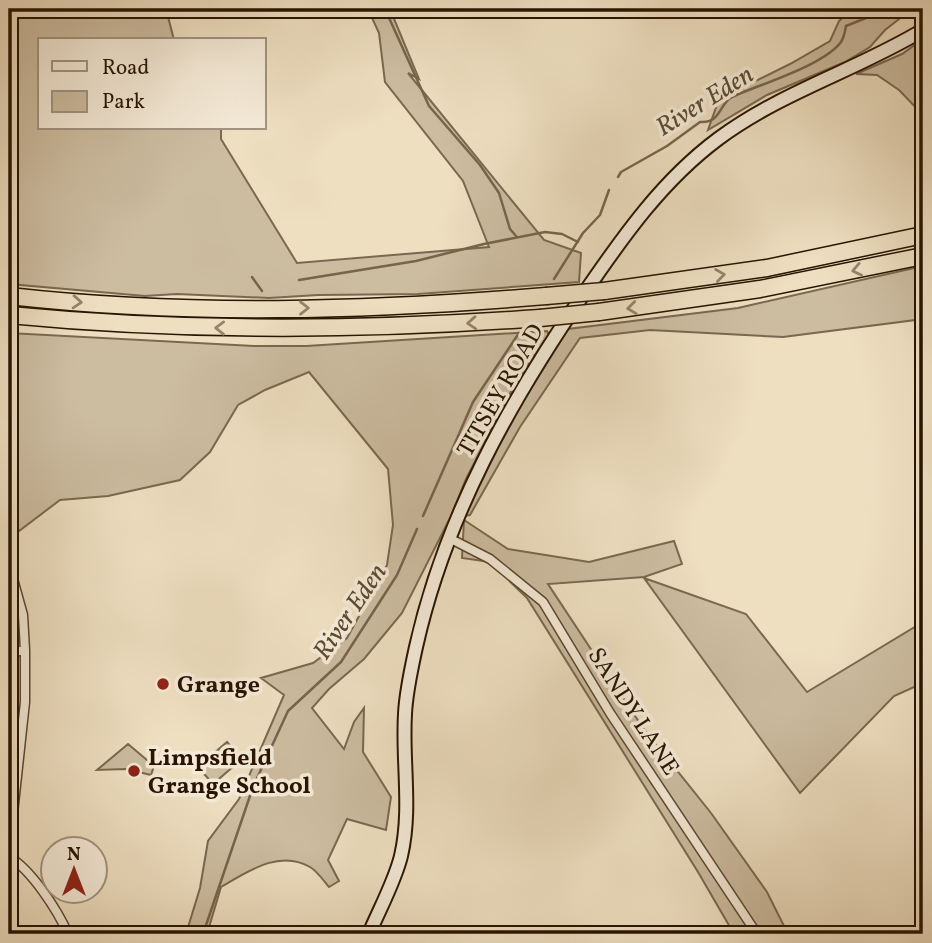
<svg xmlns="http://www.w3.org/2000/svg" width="932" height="943" viewBox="0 0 932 943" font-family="Vollkorn,serif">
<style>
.green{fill:#ccbca0;stroke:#7a6850;stroke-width:2}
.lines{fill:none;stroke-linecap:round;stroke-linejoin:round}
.stream{stroke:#77644c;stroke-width:2.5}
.street-casing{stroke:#5a4730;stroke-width:11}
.secondary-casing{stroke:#281400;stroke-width:16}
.highway-casing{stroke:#281400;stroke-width:19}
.street{stroke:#f4ead7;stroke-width:8}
.secondary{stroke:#f4ead7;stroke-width:12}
.highway{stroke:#eedfc1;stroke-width:16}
.highway-bridge-casing{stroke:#281400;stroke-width:19;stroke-linecap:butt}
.highway-bridge{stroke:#eedfc1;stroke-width:16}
.oneway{stroke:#95846a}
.poi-dot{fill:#8f2418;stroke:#f4ead7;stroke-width:2.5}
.labels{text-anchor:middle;stroke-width:7;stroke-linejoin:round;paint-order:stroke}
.street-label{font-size:24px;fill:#281400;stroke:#f4ead7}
.poi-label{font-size:24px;font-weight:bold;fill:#281400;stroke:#f4ead7;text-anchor:start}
.water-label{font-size:26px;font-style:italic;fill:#5c4a33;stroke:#f4ead7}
</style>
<rect width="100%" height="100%" fill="#eedfc1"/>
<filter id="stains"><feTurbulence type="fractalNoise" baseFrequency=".00286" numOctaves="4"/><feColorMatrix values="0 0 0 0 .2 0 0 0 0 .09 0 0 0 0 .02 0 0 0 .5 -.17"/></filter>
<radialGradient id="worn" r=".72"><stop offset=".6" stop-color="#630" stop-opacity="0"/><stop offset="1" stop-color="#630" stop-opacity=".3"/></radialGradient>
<path class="green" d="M9 9H166L174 40H40V128H221V139L297 263 489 247 463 181 385 82 379 33 368 9H390L419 79 408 73 544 240 581 253 579 282 418 294 318 295 269 298 177 294 145 296 9 284Z
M852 9H912L885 30 870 47 845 62 767 95 708 130 719 99 790 64 830 41 839 21Z
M923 39V115L899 90 877 75 856 74 902 54Z
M923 266V319L783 337 650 330 580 338 520 427 470 515 463 516 507 427 568 329 738 308Z
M547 331 549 335 516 382 466 479 451 516 402 613 364 659 329 689 312 708 344 749 354 722 364 708 363 752 391 797 386 830 347 819 328 860 339 881 329 887C324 881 317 871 310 867 279 849 247 872 221 887L207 934H186L200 888 208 841 239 799 284 695 261 678 313 663 347 638 387 565 393 525 388 469 309 372 265 390 238 405 210 452 180 480 108 496 60 500 19 531 9 518V333L254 346H306Z
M464 520 508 549 589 562 674 541 682 564 644 577 548 584 643 728 711 813 767 892 788 934H734L698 872 527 598 490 562 462 558Z
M644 578 746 614 807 692 923 622V683L894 696 800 793Z
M227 742 242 759 213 784 198 767Z
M128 744 154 766 151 775 126 769 97 770Z"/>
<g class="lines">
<path class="stream" d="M385 9 429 106 480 165 499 193 510 229 516 236
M618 177 621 172 667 146 700 122C721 124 720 102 732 97 760 84 823 66 841 42 844 37 845 32 846 26L866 18 874 9
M252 277 262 291
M554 279 583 233 600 215 609 190
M299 280 416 261 484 244 545 232 562 234 578 242
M423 516 473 402 519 333
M203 934 253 787 288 711 341 662 397 575 417 529"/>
<g class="street-casing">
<path id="street" d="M449 538 490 559 543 602 610 713 757 934
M9 653 25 650
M9 850 25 702V650L23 615 10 568
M9 857C31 869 58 911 68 934"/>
</g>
<g class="secondary-casing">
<path id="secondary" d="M369 934C379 910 395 881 401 856 412 809 402 761 405 714 406 692 411 670 416 647 445 517 510 401 585 292 624 235 663 180 718 139 781 92 857 70 923 30"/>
</g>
<g class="highway-casing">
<path id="highway" d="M604 291 767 268 923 235
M9 296C187 316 368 311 546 296
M599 312 760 289 923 256
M9 315C186 332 362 331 540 318"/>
</g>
<use href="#street" class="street"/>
<use href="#secondary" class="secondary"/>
<use href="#highway" class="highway"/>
<g class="highway-bridge-casing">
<path id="highway-bridge" d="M546 296 604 291
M540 318 599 312"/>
</g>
<use href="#highway-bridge" class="highway-bridge"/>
</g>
<defs><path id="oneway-chevron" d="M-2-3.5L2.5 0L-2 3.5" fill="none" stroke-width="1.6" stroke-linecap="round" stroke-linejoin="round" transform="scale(1.75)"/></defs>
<g class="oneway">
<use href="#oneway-chevron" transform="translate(857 270) rotate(168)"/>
<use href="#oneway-chevron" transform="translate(720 275) rotate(-8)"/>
<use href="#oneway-chevron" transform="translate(77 302) rotate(4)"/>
<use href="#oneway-chevron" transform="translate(304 308)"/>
<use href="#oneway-chevron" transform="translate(632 308) rotate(173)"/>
<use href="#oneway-chevron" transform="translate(472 323) rotate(176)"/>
<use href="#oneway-chevron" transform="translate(220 328) rotate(-179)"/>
</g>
<g class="poi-dot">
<circle cx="163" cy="684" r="7"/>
<circle cx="134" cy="771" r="7"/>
</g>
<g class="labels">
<g class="street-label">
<text transform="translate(500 390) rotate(-60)" y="8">TITSEY ROAD</text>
<text transform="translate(634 711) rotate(57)" y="8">SANDY LANE</text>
</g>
<g class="poi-label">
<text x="177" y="692">Grange</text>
<text x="148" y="765">Limpsfield<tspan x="148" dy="28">Grange School</tspan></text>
</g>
<g class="water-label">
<text transform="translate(704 100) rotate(-32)" y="9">River Eden</text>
<text transform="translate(349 611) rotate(-56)" y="9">River Eden</text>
</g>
</g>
<rect width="932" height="943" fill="none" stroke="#eedfc1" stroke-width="35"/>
<rect x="10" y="10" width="911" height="922" fill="none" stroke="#281400" stroke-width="3.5"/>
<rect x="18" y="18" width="897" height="908" fill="none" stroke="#281400" stroke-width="2"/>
<rect x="38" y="38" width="228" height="91" fill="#f4ead7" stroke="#a29481" stroke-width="2"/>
<rect x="52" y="61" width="35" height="10" fill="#f4ead7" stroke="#a29481" stroke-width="2"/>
<text x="102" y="74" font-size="21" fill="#281400">Road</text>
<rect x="52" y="91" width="35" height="21" fill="#ccbca0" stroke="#a29481" stroke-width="2"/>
<text x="102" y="108" font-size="21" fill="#281400">Park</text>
<g transform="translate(74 870)"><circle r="33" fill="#f4ead7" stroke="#a29481" stroke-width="2"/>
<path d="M0-5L12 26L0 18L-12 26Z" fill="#8f2418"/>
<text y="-10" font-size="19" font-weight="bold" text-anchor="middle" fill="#281400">N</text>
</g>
<rect width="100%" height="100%" filter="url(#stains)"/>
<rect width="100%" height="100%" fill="url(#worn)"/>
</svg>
